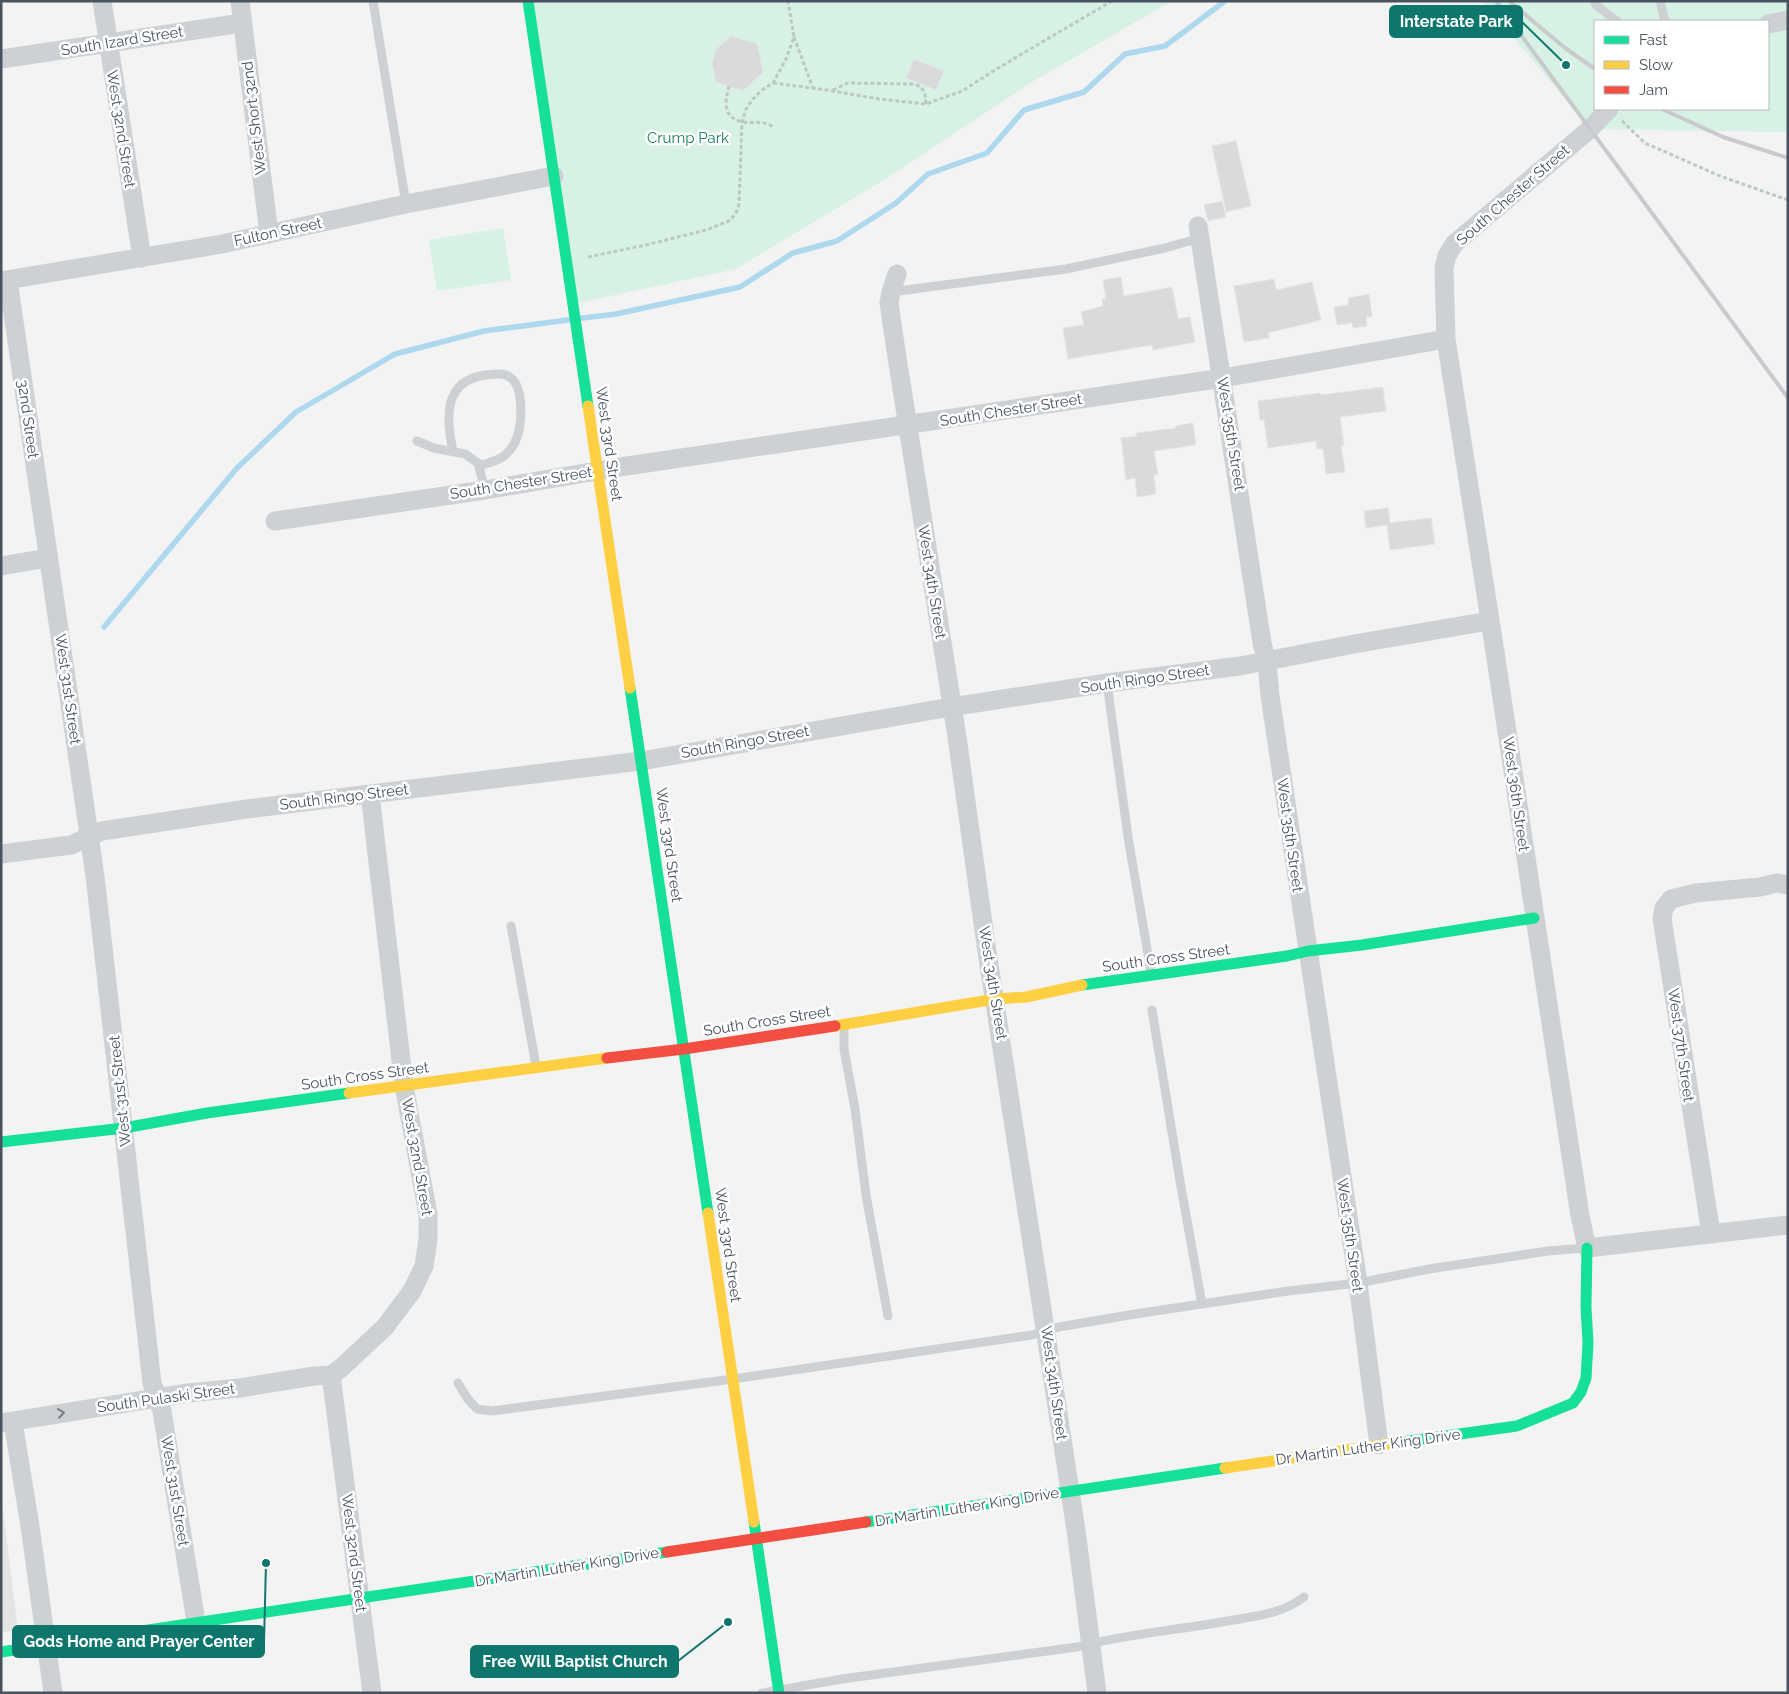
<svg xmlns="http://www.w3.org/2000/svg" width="1789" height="1694" viewBox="0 0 1789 1694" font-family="Raleway,sans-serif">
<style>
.education{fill:#e5e4e5}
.green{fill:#d8f1e5;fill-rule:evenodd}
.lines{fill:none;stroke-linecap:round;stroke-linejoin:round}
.stream{stroke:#aed8ee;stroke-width:5.5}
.building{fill:#dadadc;stroke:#e4e5e6}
.path{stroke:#bcc8c5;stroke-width:3;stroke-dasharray:4 2.5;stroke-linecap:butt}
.lane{stroke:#ced1d4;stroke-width:9}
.street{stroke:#ced1d4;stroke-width:19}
.fast{stroke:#16e098;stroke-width:11}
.slow{stroke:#ffcf43;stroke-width:11}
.jam{stroke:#f24e42;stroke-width:11}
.rail{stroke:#c8cacd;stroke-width:4}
.oneway{stroke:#787e88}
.labels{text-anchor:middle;stroke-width:5;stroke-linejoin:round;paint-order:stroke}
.street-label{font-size:15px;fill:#49525f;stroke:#fff}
.park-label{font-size:15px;fill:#19825c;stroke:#fff}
.leader{fill:none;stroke:#0f766e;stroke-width:2}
.callout-dot{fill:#0f766e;stroke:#fff;stroke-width:2}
.callout{fill:#0f766e;stroke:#0f766e;stroke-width:2}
.callout-label{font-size:16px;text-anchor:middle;font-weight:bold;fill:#fff}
</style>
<rect width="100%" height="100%" fill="#f3f3f3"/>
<path class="education" d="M1 1494 18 1630 1 1632Z"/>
<path class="green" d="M529 1H1172L1032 82 884 180 736 269 573 304Z
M1483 1H1788V132L1590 129ZM1595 21H1768V109H1595Z
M503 228 511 280 437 291 429 240Z"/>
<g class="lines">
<path class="stream" d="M582 318 616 314 740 287 793 253 837 241 896 203 928 174 987 153 1024 110 1084 92 1125 54 1165 46 1225 1
M104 627 237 468 296 412 395 354 484 331 568 320"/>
</g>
<path class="building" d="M731 36 757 44 763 72 743 91 716 82 712 63 715 50Z
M914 59 944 71 936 90 906 78Z
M1236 141 1251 206 1226 212 1212 146Z
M1222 201 1226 217 1208 221 1204 205Z
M1121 277 1124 296 1172 287 1178 319 1190 317 1195 342 1153 350 1152 345 1068 359 1063 328 1084 325 1081 312 1103 306 1102 299H1106L1103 280Z
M1274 279 1276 290 1312 282 1321 320 1268 333 1269 338 1244 342 1234 286Z
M1369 294 1372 316 1366 317 1367 326 1353 328 1352 323 1337 325 1334 307 1349 305 1348 298Z
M1383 387 1386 411 1340 417 1344 446H1341L1345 472 1326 474 1323 449H1317L1316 441 1268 448 1264 419 1260 420 1258 401 1320 393 1321 395Z
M1193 423 1196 445 1154 451 1158 475H1154L1156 494 1137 497 1135 478 1126 480 1121 438 1137 436 1136 433 1176 428 1175 426Z
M1388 508 1390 523 1431 518 1435 544 1390 550 1387 525 1366 528 1364 511Z"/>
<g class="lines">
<path class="path" d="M794 37 813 88
M773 83 827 90 879 99 926 104 962 91 998 68 1112 1
M729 86C725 101 722 118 743 122 754 124 764 119 774 128
M833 90 848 83 915 84C925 89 925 93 926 104
M1622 121 1645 143 1720 176 1788 200
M588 257 646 245 706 230 729 221 736 213 739 204 742 122 746 109 753 99 762 90 773 83 786 59 794 37 788 1"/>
<path class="lane" d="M373 1 406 204
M1594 1 1597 6 1617 21
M1660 1 1665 21
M891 292 1066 269 1165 248 1200 238
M417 441 434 448 465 454 478 463 485 490
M453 451C446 419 443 381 485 375 494 374 504 372 511 378 524 388 522 424 517 437 515 444 510 451 504 456 498 461 487 463 479 466
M1107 683 1128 837 1151 972
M511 926 536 1066
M1152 1010 1181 1187 1202 1304
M844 1027V1049L855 1109 866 1195 888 1316
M458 1383 467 1398 477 1409 492 1411 733 1379 1032 1335 1059 1327 1129 1315 1288 1291 1358 1283 1429 1269 1548 1251 1584 1248
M762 1693 842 1679 1077 1647C1126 1634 1178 1630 1228 1621 1255 1616 1282 1614 1304 1597"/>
<path class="street" d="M102 1 142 258
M240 1 269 234
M1768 24 1788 20
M1 59 242 23
M1609 109 1590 129 1454 244 1447 256 1444 268 1446 339 1495 652 1580 1216 1587 1248 1788 1225
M1198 226 1262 643 1267 662 1270 696 1358 1283 1379 1445
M897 274 891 292 889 303 896 351 957 737 986 945 1076 1530 1097 1693
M8 280 95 876 152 1383 162 1411 196 1622
M1 281 222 244 406 204 554 176
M275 521 485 490 620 467 1223 378 1446 339
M1 566 48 558
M1 854 71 845 102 831 247 809 641 761 951 707 1107 683 1240 666 1354 644 1489 621
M1711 1234 1662 918 1664 908 1671 899 1696 893 1760 887 1777 883 1788 885
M331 1375 372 1693
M13 1422 30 1526 53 1693
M1 1423 188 1393 240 1388 314 1376 331 1375 340 1369 385 1327 412 1291 424 1266 428 1239V1214L404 1086 370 794"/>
<path class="fast" d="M528 1 588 406
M630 688 708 1213
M1082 985 1287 956 1308 951 1362 945 1534 918
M1 1142 124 1128 207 1113 349 1093
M1402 1442 1517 1426 1573 1403 1581 1392 1586 1378 1588 1343 1586 1307 1587 1248
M754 1522 779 1693
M866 1522 1225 1468
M1 1652 667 1552"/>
<path class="slow" d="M588 406 630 688
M835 1026 995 999 1026 997 1082 985
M349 1093 607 1058
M708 1213 754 1522
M1225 1468 1402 1442"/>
<path class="jam" d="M607 1058 684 1049 835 1026
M667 1552 866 1522"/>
<path class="rail" d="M1496 1 1788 398
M1509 1 1565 48 1595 69
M1662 109 1723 137 1788 158"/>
</g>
<defs><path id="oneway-chevron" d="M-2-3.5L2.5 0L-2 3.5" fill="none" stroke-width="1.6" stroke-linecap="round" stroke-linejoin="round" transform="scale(1.25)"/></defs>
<use class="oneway" href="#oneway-chevron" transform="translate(61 1413) rotate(-8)"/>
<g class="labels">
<g class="street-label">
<text transform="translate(122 41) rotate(-9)" y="5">South Izard Street</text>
<text transform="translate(254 118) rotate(-97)" y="5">West Short 32nd</text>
<text transform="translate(121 129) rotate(81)" y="5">West 32nd Street</text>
<text transform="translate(1513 195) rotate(-41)" y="5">South Chester Street</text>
<text transform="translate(278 232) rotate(-12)" y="5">Fulton Street</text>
<text transform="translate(1011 410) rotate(-9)" y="5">South Chester Street</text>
<text transform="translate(28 419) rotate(82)" y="5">32nd Street</text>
<text transform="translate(1231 434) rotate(81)" y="5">West 35th Street</text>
<text transform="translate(609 444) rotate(82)" y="5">West 33rd Street</text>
<text transform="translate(521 483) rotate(-9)" y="5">South Chester Street</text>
<text transform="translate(932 582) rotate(81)" y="5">West 34th Street</text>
<text transform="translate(1145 679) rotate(-8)" y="5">South Ringo Street</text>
<text transform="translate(68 689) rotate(82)" y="5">West 31st Street</text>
<text transform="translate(745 742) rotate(-10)" y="5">South Ringo Street</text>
<text transform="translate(1516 794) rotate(82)" y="5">West 36th Street</text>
<text transform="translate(344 797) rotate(-7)" y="5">South Ringo Street</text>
<text transform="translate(1290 835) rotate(82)" y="5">West 35th Street</text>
<text transform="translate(669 845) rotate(82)" y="5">West 33rd Street</text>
<text transform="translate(1166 958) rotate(-8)" y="5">South Cross Street</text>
<text transform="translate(993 983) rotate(81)" y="5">West 34th Street</text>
<text transform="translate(767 1021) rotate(-9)" y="5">South Cross Street</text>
<text transform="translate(1681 1045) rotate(82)" y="5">West 37th Street</text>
<text transform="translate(365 1076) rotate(-8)" y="5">South Cross Street</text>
<text transform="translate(120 1091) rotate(-96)" y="5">West 31st Street</text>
<text transform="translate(417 1157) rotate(80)" y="5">West 32nd Street</text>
<text transform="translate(1350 1235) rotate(82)" y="5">West 35th Street</text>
<text transform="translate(728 1245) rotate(82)" y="5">West 33rd Street</text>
<text transform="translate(1054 1383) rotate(82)" y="5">West 34th Street</text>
<text transform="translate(166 1398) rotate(-8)" y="5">South Pulaski Street</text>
<text transform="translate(1368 1447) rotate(-8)" y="5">Dr Martin Luther King Drive</text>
<text transform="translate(175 1491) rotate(81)" y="5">West 31st Street</text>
<text transform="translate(967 1507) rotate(-9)" y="5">Dr Martin Luther King Drive</text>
<text transform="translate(354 1553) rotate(83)" y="5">West 32nd Street</text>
<text transform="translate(567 1567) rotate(-9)" y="5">Dr Martin Luther King Drive</text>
</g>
<g class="park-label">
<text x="688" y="143">Crump Park</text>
</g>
</g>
<path class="leader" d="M1566 65L1522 22M266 1563L264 1642M728 1622L678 1661"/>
<g class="callout-dot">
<circle cx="1566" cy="65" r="5"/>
<circle cx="266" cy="1563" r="5"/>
<circle cx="728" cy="1622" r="5"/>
</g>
<g class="callout">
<rect x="1390" y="6" width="132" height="31" rx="5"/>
<rect x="13" y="1626" width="251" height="31" rx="5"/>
<rect x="471" y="1646" width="207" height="31" rx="5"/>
</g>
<g class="callout-label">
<text x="1456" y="27">Interstate Park</text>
<text x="139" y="1647">Gods Home and Prayer Center</text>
<text x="575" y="1667">Free Will Baptist Church</text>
</g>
<rect width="1789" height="1694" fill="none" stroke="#49525f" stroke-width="5"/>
<rect x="1594" y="20" width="175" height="90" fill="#ffffff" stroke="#b6babf"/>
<rect x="1604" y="36" width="25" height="8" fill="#16e098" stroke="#b6babf"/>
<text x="1639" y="45" font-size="15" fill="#49525f">Fast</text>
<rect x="1604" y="61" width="25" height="8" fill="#ffcf43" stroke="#b6babf"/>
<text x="1639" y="70" font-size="15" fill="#49525f">Slow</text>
<rect x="1604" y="86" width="25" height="8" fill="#f24e42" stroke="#b6babf"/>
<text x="1639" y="95" font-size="15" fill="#49525f">Jam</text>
</svg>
